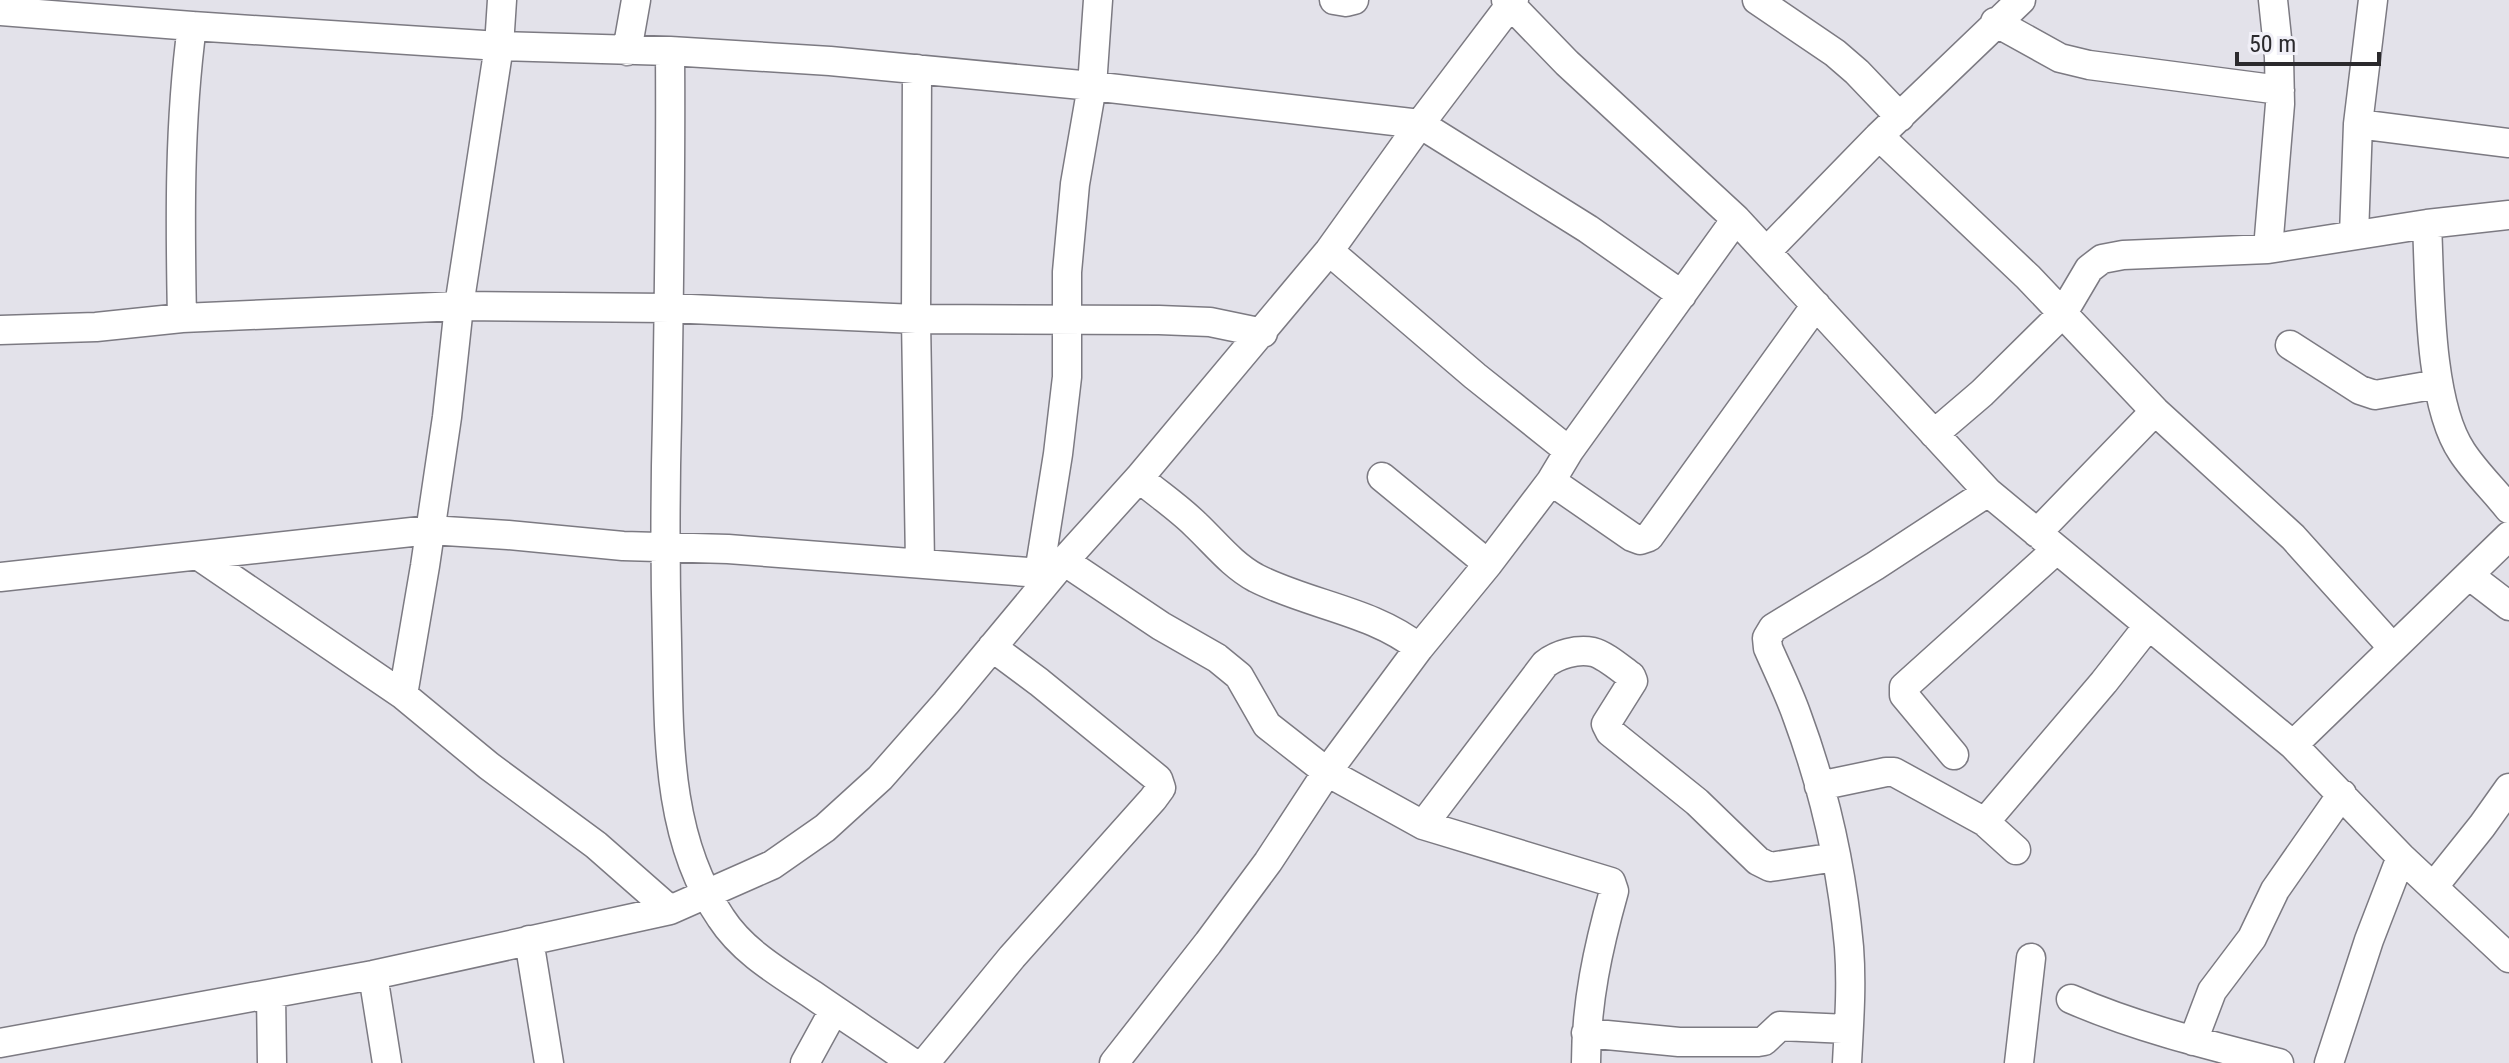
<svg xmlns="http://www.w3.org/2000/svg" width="2509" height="1063" viewBox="0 0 2509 1063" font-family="'Roboto Condensed',sans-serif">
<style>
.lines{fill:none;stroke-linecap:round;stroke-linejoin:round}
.minor-casing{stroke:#7c7a82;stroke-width:31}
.minor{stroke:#fff;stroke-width:28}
</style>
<rect width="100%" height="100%" fill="#e3e2ea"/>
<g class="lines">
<g class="minor-casing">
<path id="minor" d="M1334 0 1346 2 1354 0
M1506 0 1567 63 1736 219 1988 492 2293 745 2401 857 2509 958
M1757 0 1835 53 1857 72 1900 117
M0 11 192 26 499 46 670 51 830 61 1092 86 1420 124 1588 229 1682 295
M1995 22 2060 58 2089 65 2280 90
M627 51 636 0
M670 51C671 174 669 297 667 420 665 494 665 569 667 643 669 736 666 838 721 918 743 952 780 973 813 995 846 1018 880 1040 913 1063
M917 69 916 319 920 563
M2358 124 2509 143
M1879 136 2028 277 2155 411 2293 537 2392 647
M2427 224C2430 285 2428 402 2462 452 2475 472 2494 490 2509 509
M2354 235 2358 124 2373 0
M2268 249 2280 104 2279 57 2273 0
M1329 251 1475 376 1569 451
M1767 251 1879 136 2021 0
M182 318C180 220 179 123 192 26
M0 330 96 327 182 318 459 306 668 308 916 319 1159 320 1210 322 1263 333
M2290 345 2360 390 2375 395 2438 384
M1934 434 1982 393 2063 313 2089 269 2102 259 2123 255 2268 249 2427 224 2509 215
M1382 477 1488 564
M1139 478C1158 494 1179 508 1196 525 1216 544 1232 565 1256 578 1309 605 1373 611 1419 648
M1551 481 1632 537 1640 540 1649 537 1816 305
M2037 533 2155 411
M199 556 403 695 489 766 596 845 670 910
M1064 561 1161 626 1217 658 1239 676 1267 725 1327 772 1423 825 1611 882 1614 891C1598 948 1586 1003 1586 1063
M1039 573 1058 454 1067 377V272L1075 184 1092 86 1098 0
M2470 576 2509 606
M0 577 430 530 508 535 623 546 728 549 1053 574
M403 695 425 566 447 417 459 306 499 46 502 0
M2293 745 2509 536
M1954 755 1904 695V687L2056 550
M1819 786 1886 772H1894L1985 822 2016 850
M1985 822 2104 682 2148 626
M1423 825 1545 664C1558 654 1577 649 1593 652 1605 655 1621 669 1631 676L1633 681 1606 724 1610 732 1697 802 1758 861 1770 867 1836 857
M2434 886 2482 826 2509 788
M529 940 549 1063
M373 975 387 1063
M271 994 272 1063
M2071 999C2138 1028 2208 1045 2279 1063
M1586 1033 1679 1042H1758L1764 1041 1780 1026 1848 1029
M2193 1041 2212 991 2252 938 2275 890 2342 794
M0 1043 373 975 670 910 772 865 825 828 880 778 946 703 1064 561 1139 478 1329 251 1420 124 1514 0
M805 1063 834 1010
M925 1063 1012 957 1153 799 1161 788 1158 779 1039 682 992 647
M1114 1063 1208 943 1268 862 1327 772 1419 648 1488 564 1551 481 1569 451 1736 219
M1847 1063C1849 1024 1852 986 1849 947 1842 869 1824 789 1797 716 1789 693 1778 671 1768 648L1767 638 1773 628 1875 566 1988 492
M2019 1063 2031 958
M2329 1063 2369 940 2401 857"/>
</g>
<use href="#minor" class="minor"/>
</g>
<path d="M2237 52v12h142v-12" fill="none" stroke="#2b2a2d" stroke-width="4"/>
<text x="2249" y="52" font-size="24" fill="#2b2a2d" stroke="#f0eff7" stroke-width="6" paint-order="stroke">50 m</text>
</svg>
